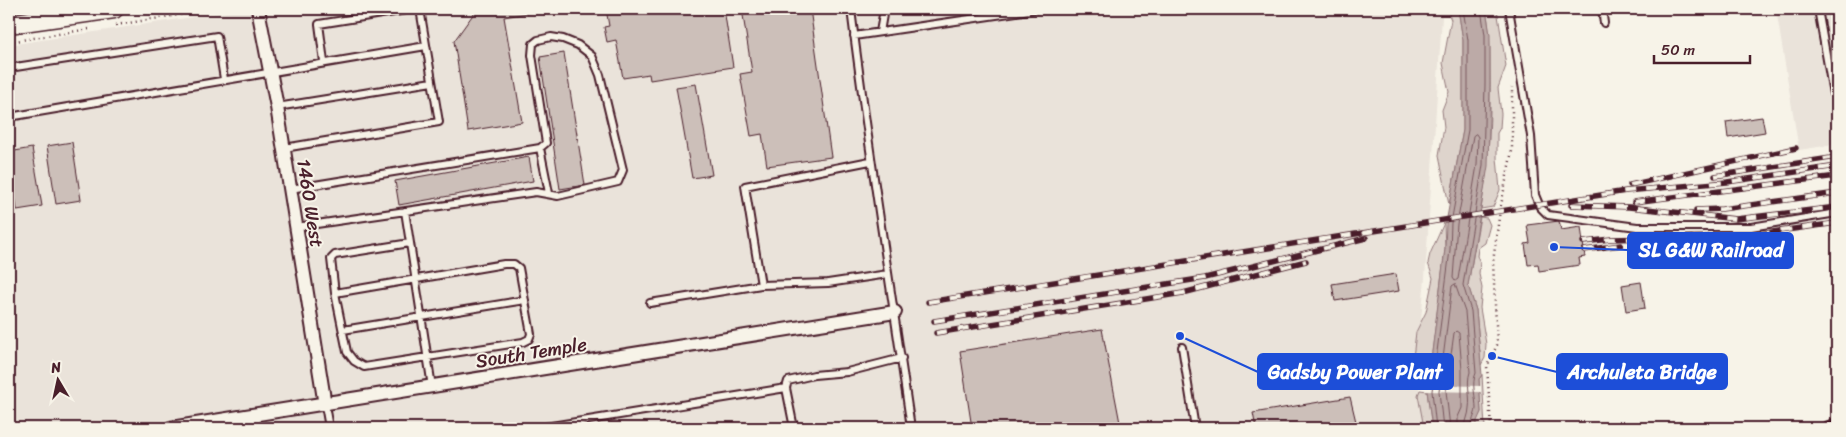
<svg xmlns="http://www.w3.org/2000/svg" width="1846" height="437" viewBox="0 0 1846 437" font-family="Sriracha,sans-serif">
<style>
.built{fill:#eae3da}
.green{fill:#ded4cc;stroke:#947a7c}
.water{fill:#bcaaa7;stroke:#8e7275}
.pier{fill:#f7f3e8}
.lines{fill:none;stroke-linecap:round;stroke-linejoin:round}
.shore{stroke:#78575d;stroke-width:1}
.building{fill:#ccbfb9;stroke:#4a1f2b}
.service-casing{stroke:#4a1f2b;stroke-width:10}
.minor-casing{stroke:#4a1f2b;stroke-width:16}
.secondary-casing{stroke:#4a1f2b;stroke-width:21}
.path{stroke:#4a1f2b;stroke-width:2.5;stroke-dasharray:1 4;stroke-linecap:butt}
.service{stroke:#f7f3e8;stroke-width:6}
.minor{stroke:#f7f3e8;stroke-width:12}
.secondary{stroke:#f7f3e8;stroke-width:18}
.rail-casing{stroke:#4a1f2b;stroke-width:5.5}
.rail{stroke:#f7f3e8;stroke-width:4;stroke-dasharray:11;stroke-linecap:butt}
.labels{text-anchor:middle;stroke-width:4;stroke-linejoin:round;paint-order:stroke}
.street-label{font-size:19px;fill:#4a1f2b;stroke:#f7f3e8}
.leader{fill:none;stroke:#1d4ed8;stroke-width:2}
.callout-dot{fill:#1d4ed8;stroke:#f7f3e8;stroke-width:2}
.callout{fill:#1d4ed8;stroke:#1d4ed8;stroke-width:2}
.callout-label{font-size:20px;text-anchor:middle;font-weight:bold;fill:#fff}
</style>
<rect width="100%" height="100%" fill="#f7f3e8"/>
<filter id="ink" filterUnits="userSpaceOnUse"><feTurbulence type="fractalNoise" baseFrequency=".02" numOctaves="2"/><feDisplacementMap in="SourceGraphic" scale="10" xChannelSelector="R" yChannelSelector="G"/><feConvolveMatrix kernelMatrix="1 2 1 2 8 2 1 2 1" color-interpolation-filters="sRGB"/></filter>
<g filter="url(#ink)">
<path class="built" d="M245 9H1439L1442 17 1425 278 1417 362 1423 428H9V45Z
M1776 9H1837V144L1799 150Z"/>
<path class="green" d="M1447 9H1458L1463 40V130L1449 205 1439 155 1444 127 1442 110 1449 92 1443 63 1451 20Z
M1486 9H1497L1506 66 1498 88 1501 114 1500 128 1497 133V158L1500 190 1493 207 1481 209C1489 163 1491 117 1490 70 1490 49 1490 29 1486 9Z
M1480 217 1487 218 1490 225 1485 243 1478 248 1477 256 1480 262 1479 274 1482 288 1480 308 1486 344 1485 358 1481 365 1476 310 1468 285Z
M1444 223 1445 249 1428 385 1421 384 1411 375 1416 332 1426 312 1433 278 1428 263 1430 254Z
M1482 375 1485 428H1477L1476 421 1481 412 1479 379Z
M1420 390 1427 391 1432 428H1424L1418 395Z"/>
<path class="water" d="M1458 9H1486L1490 35V84L1488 166 1468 285 1476 310 1482 375 1479 379 1481 412 1477 421V428H1432L1427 391 1445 249 1446 223 1463 130V40Z"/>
<path class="pier" d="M1426 385 1481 386V392L1425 391Z"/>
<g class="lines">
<path class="shore" d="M1476 134 1478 137 1477 165 1458 279 1455 281 1453 278 1457 224 1473 136Z
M1436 428 1432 391 1450 250 1451 223 1468 130V40L1463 9
M1443 428 1439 391 1452 286 1455 284 1465 312 1470 372C1466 384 1471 396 1469 408 1469 415 1465 421 1465 428
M1450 428 1446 391 1454 333 1456 331 1459 333 1462 370V408L1458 417V428
M1472 428C1471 421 1475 416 1476 409 1476 397 1471 384 1476 373L1471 311 1463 285 1483 165 1485 84V35L1481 9"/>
</g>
<path class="building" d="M477 9H553L504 17 522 122 468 131 454 41Z
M606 9H724L733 67 650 80 649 74 623 78 616 40 607 42 604 27 609 26Z
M742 9H810L831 157 767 166 762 134 751 136 740 74 752 72Z
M564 53 585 185 560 189 540 57Z
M696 84 712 175 692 178 676 87Z
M1762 117 1765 132 1728 138 1726 122Z
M72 142 81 200 56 204 47 146Z
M32 148 42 206 17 210 9 152Z
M529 157 533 181 399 205 395 181Z
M1559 221 1561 230 1581 227 1585 257 1579 258 1580 265 1539 271 1538 264 1528 265 1525 244 1530 243 1527 225Z
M1396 274 1399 291 1335 301 1332 284Z
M1641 282 1645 308 1626 311 1622 285Z
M1102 329 1121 428H972L960 351Z
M1350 397 1357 426 1342 428H1256L1253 413Z"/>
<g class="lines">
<g class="service-casing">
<path id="service" d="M851 9C868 149 891 288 911 428
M1509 9 1531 136 1535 195 1540 207 1548 215 1637 227H1751L1837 213
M1602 9 1604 23
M1818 9 1833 94 1837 97
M880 32 884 9
M854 36 1037 9
M324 62 319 24 413 9
M9 68 217 36 224 79
M277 107 432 82
M9 117 426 46
M284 148 439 122 420 9
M540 148 549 193
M290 189 540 148 546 143 532 55 533 44 538 40 551 37 563 39 578 45 592 56 600 75 623 170 618 182 558 196 536 192 296 227
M405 211 410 243
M761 285 828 283 888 274
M335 293 504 264H514L519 268 531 334 529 339 523 342 364 367 354 361 347 352 335 293 331 259 335 255 410 243C417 291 425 339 432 387
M650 303 761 285 745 186 870 161
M343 330 525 300
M1182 347 1195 428
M325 405 329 428
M256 415 258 428
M539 428 786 388
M794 428 786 388 788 381 814 375 847 372 902 358"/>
</g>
<g class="minor-casing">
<path id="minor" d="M258 9 277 107 325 405
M171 428 895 312"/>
</g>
<g class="secondary-casing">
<path id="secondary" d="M9 24 114 9"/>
</g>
<path class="path" d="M116 25 216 9
M9 42 89 29
M1491 428 1487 366 1497 345 1493 262 1500 210 1512 151V87"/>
<use href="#service" class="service"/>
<use href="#minor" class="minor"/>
<use href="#secondary" class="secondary"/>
<g class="rail-casing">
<path id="rail" d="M1715 176 1837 157
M1630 185 1796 148
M1634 202 1837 176
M1571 205 1629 207 1736 219 1837 207
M1696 210 1722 209 1837 193
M1583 242 1611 239 1744 236 1837 223
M1584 250 1621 245
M928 302 1626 191 1727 182 1837 166
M934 321 1205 278 1366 238
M936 333 1183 293 1306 261
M1815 428 1837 419"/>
</g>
<use href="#rail" class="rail"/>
</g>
</g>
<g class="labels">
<g class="street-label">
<text transform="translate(311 203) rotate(81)" y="7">1460 West</text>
<text transform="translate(531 352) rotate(-9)" y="7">South Temple</text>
</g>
</g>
<path class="leader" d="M1554 247L1628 250M1180 336L1258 372M1492 356L1557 372"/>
<g class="callout-dot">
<circle cx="1554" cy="247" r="5"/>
<circle cx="1180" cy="336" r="5"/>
<circle cx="1492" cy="356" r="5"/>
</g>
<g class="callout">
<rect x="1628" y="233" width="165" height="35" rx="5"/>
<rect x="1258" y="354" width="195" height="35" rx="5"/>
<rect x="1557" y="354" width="170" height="35" rx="5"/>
</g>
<g class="callout-label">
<text x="1711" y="257">SL G&amp;W Railroad</text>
<text x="1355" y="379">Gadsby Power Plant</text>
<text x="1642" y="379">Archuleta Bridge</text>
</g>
<rect width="1846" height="437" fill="none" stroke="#f7f3e8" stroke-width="30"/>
<rect x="15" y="15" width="1816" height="407" fill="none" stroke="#4a1f2b" stroke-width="2" filter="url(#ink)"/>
<g transform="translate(58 380) rotate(351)" stroke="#f7f3e8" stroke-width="4" paint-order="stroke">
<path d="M0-4L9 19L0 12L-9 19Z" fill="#4a1f2b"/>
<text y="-8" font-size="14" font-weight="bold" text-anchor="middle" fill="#4a1f2b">N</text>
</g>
<path d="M1654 55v8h96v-8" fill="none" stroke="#4a1f2b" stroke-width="2.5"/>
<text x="1661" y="55" font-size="15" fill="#4a1f2b" stroke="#f7f3e8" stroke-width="4" paint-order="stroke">50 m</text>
</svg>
